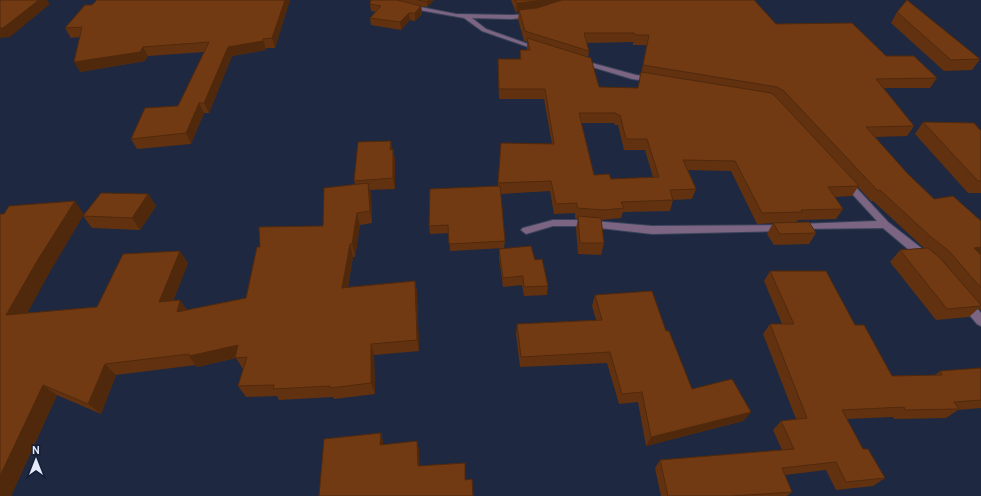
<svg xmlns="http://www.w3.org/2000/svg" width="981" height="496" viewBox="0 0 981 496" font-family="Cabin,sans-serif">
<style>
.lines{fill:none;stroke-linecap:round;stroke-linejoin:round}
.street-casing{stroke:#3a435a;stroke-width:2}
.street{fill:#7c6583;fill-rule:evenodd}
.wall{fill:#623210;fill-rule:evenodd}
.shaded-wall{fill:#50290d}
.building{fill:#723a13;stroke:#50290d;fill-rule:evenodd}
</style>
<rect width="100%" height="100%" fill="#1e2840"/>
<g class="lines">
<g class="street-casing">
<path id="street" d="M410 5 456 14 512 15 533 14V16L531 17 512 19 472 18 486 29 542 49 537 50 482 31 464 18 408 8V6Z
M581 60 636 75 656 78 657 80 653 82 632 79 579 63 578 62Z
M847 180 850 181 888 222 929 254 930 257 929 260H921L883 228 796 229 794 227 796 225 799 224 877 221 844 185 843 183Z
M553 220H582L652 226 783 225 788 228 783 231 652 234 582 226H553L526 234 521 230 523 228Z
M966 299 970 300 981 313V326L977 324 962 306 961 303 962 300Z"/>
</g>
<use href="#street" class="street"/>
</g>
<path class="wall" d="M290 0 275 48H266V50L232 56 209 113H204L191 144 137 149 131 139 178 106 204 52 148 56 145 61 80 72V37L71 38 65 28Z
M371 0H434L427 7 421 6 422 14 415 21 410 20 401 30 371 25 370 18 376 12 371 11 370 4Z
M511 0H754L776 24 886 56 937 78 930 88H884L914 126 907 136 875 137 907 173 934 199 981 221V311L979 308 969 317 936 320 890 262 900 250 924 248 873 201H871L858 187 852 196 835 197 843 209 836 219 798 220 796 222 757 224 731 171 688 170 696 189 692 199 673 200 670 211 623 212 621 218 601 220 604 243 601 255 578 254 576 228 578 219 575 218V213L554 214 550 191 501 194 505 241 504 248 450 251 449 233 430 234 429 226 498 186 501 143 552 144 544 99H499L498 69V59H520V50H527V41H524L518 19 519 12 516 13ZM633 42V45H647L638 88 599 87 588 57 589 51 586 43ZM581 123H614L615 125H618L624 150H645L653 177 611 179 594 175Z
M897 12 980 59 972 70 944 71 891 23Z
M923 122 981 131V193H968L915 134Z
M393 149 395 160V189L370 190 371 195 372 223 360 225 355 257H353L348 287 415 281 417 293 419 351 374 355 375 394 334 399 333 397 279 400 277 396 246 397 238 386 243 369 236 358 197 367 196 365 116 375 101 414 57 395 11 496 0 214H84L49 273 27 313 97 307 188 263 173 301 180 300 187 310 246 298 260 247 323 226 355 184 354 181Z
M148 194 156 206 140 230 92 228 83 216Z
M773 223 816 233 809 244 774 245 767 234Z
M499 249 535 260 548 286 547 295 524 296 522 285 503 287 499 258Z
M770 271 855 325 892 376 935 375 940 371 981 368V408L958 410 946 418 894 419 893 417 846 419 863 449 885 478 873 486 836 490 826 470 785 475 792 492 787 496H661L655 468 660 460 782 450 773 430 781 421 796 419 763 334 770 324H782L764 281Z
M595 295 666 331 692 389 751 412 743 421 646 446 638 402 619 404 607 363 520 367 516 334 517 324 596 320 592 306Z"/>
<path class="shaded-wall" d="M39 0H47L50 4 10 37 0 38V28Z
M285 0H290L275 48 272 38Z
M429 0H434L427 7V2Z
M541 0H569L536 11 519 10V12L516 13 517 3Z
M421 6 422 14 415 21V13Z
M409 13 410 20 401 30 400 22Z
M263 39 266 50 232 56 209 113 204 103 228 47Z
M143 47 148 56 145 61 80 72 74 62Z
M199 103 204 113 191 144 186 133Z
M391 141 393 152 390 150Z
M393 149 395 160V189L393 178Z
M368 183 371 195 372 223 370 211Z
M148 194 156 206 140 230 132 218Z
M75 201 84 214 49 273 20 327 6 315 37 261Z
M357 213 360 225 355 257 352 244Z
M350 244 353 257 345 300 342 288Z
M981 247V255L974 248Z
M180 251 188 263 168 314 159 302Z
M415 281 417 293 419 351 417 340Z
M180 300 188 312H177Z
M371 344 374 355 375 394 371 383Z
M238 345 235 358H236L197 367 189 356Z
M105 364 116 375 101 414 88 404Z
M43 385 57 395 11 496H0V476Z
M751 412 743 421 646 446 651 437Z
M381 433 383 441V453L380 445Z
M417 441 419 449 420 474 418 466Z"/>
<path class="building" d="M0 0H39L3 28H0Z
M97 0H285L272 38 263 39V41L228 47 204 103H199L186 133 131 139 145 108 178 106 209 42 143 47 140 52 74 62 82 27 65 28 85 5H92Z
M371 0H397L421 6 415 13H409L400 22 370 18 381 6 370 4Z
M417 0H429L427 2Z
M515 0H541L536 1 517 3Z
M562 0H754L776 24 852 23 886 56H914L937 78 876 79 914 126 866 127 907 173 934 199 953 196 981 221V247L974 248 981 255V288L949 251 930 236 880 190 878 191 784 91 777 87 643 65 649 35H635L634 33H584L589 51 525 31 519 10 537 8Z
M907 0 980 59 951 60 897 12Z
M527 38 591 58 599 87 638 88 641 72 771 93 776 97 859 186 828 187 843 209 801 210 802 212 762 213 735 161 683 160 696 189 670 190 673 200 621 202 624 208 604 210 577 208V203L556 204 551 181 498 183 501 143 554 144 545 89H499L498 59H521L520 50H530ZM579 113H616L617 115H620L626 139H647L659 177 611 179 609 174 594 175Z
M923 122 974 123 981 131V181H978Z
M391 141 390 150 393 149V178L354 181 358 142Z
M368 183 370 211 357 213 352 244H350L342 288 415 281 417 340 371 344V383L330 388V386L273 389 274 385 238 386 247 357 235 358 238 345 189 356V354L105 364 88 404 43 385 0 476V214H4L9 206 75 201 37 261 6 315 97 307 123 254 180 251 159 302 180 300 177 312 246 298 257 247H260L259 227 323 226 324 188Z
M500 186 505 241 449 244 448 225 429 226 430 189Z
M101 193 148 194 132 218 83 216Z
M578 216 601 218 604 243H580Z
M809 222 816 233 780 234 773 223Z
M531 246 535 260 542 259 548 286 524 287 523 276 503 278 499 249Z
M928 248 940 258 981 305V306L947 309 900 250Z
M770 271H826L855 325H864L892 376 942 375 940 371 981 368V400L954 402 959 409 905 410 904 407 842 410 863 449H868L885 478 846 482 836 462 782 468 792 492 732 496H668L660 460 794 449 781 421 807 418 770 324H794Z
M652 291 666 331H669L692 389 732 379 751 412 651 437 642 392 622 394 610 352 521 357 517 324 602 320 595 295Z
M381 433 380 445 417 441 418 466 465 463V480L472 479 473 496H319L324 439Z"/>
<g transform="translate(36 460)" stroke="#151e36" stroke-width="3" paint-order="stroke">
<path d="M0-3L7 15L0 10L-7 15Z" fill="#e3ebfb"/>
<text y="-6" font-size="11" font-weight="bold" text-anchor="middle" fill="#e3ebfb">N</text>
</g>
</svg>
